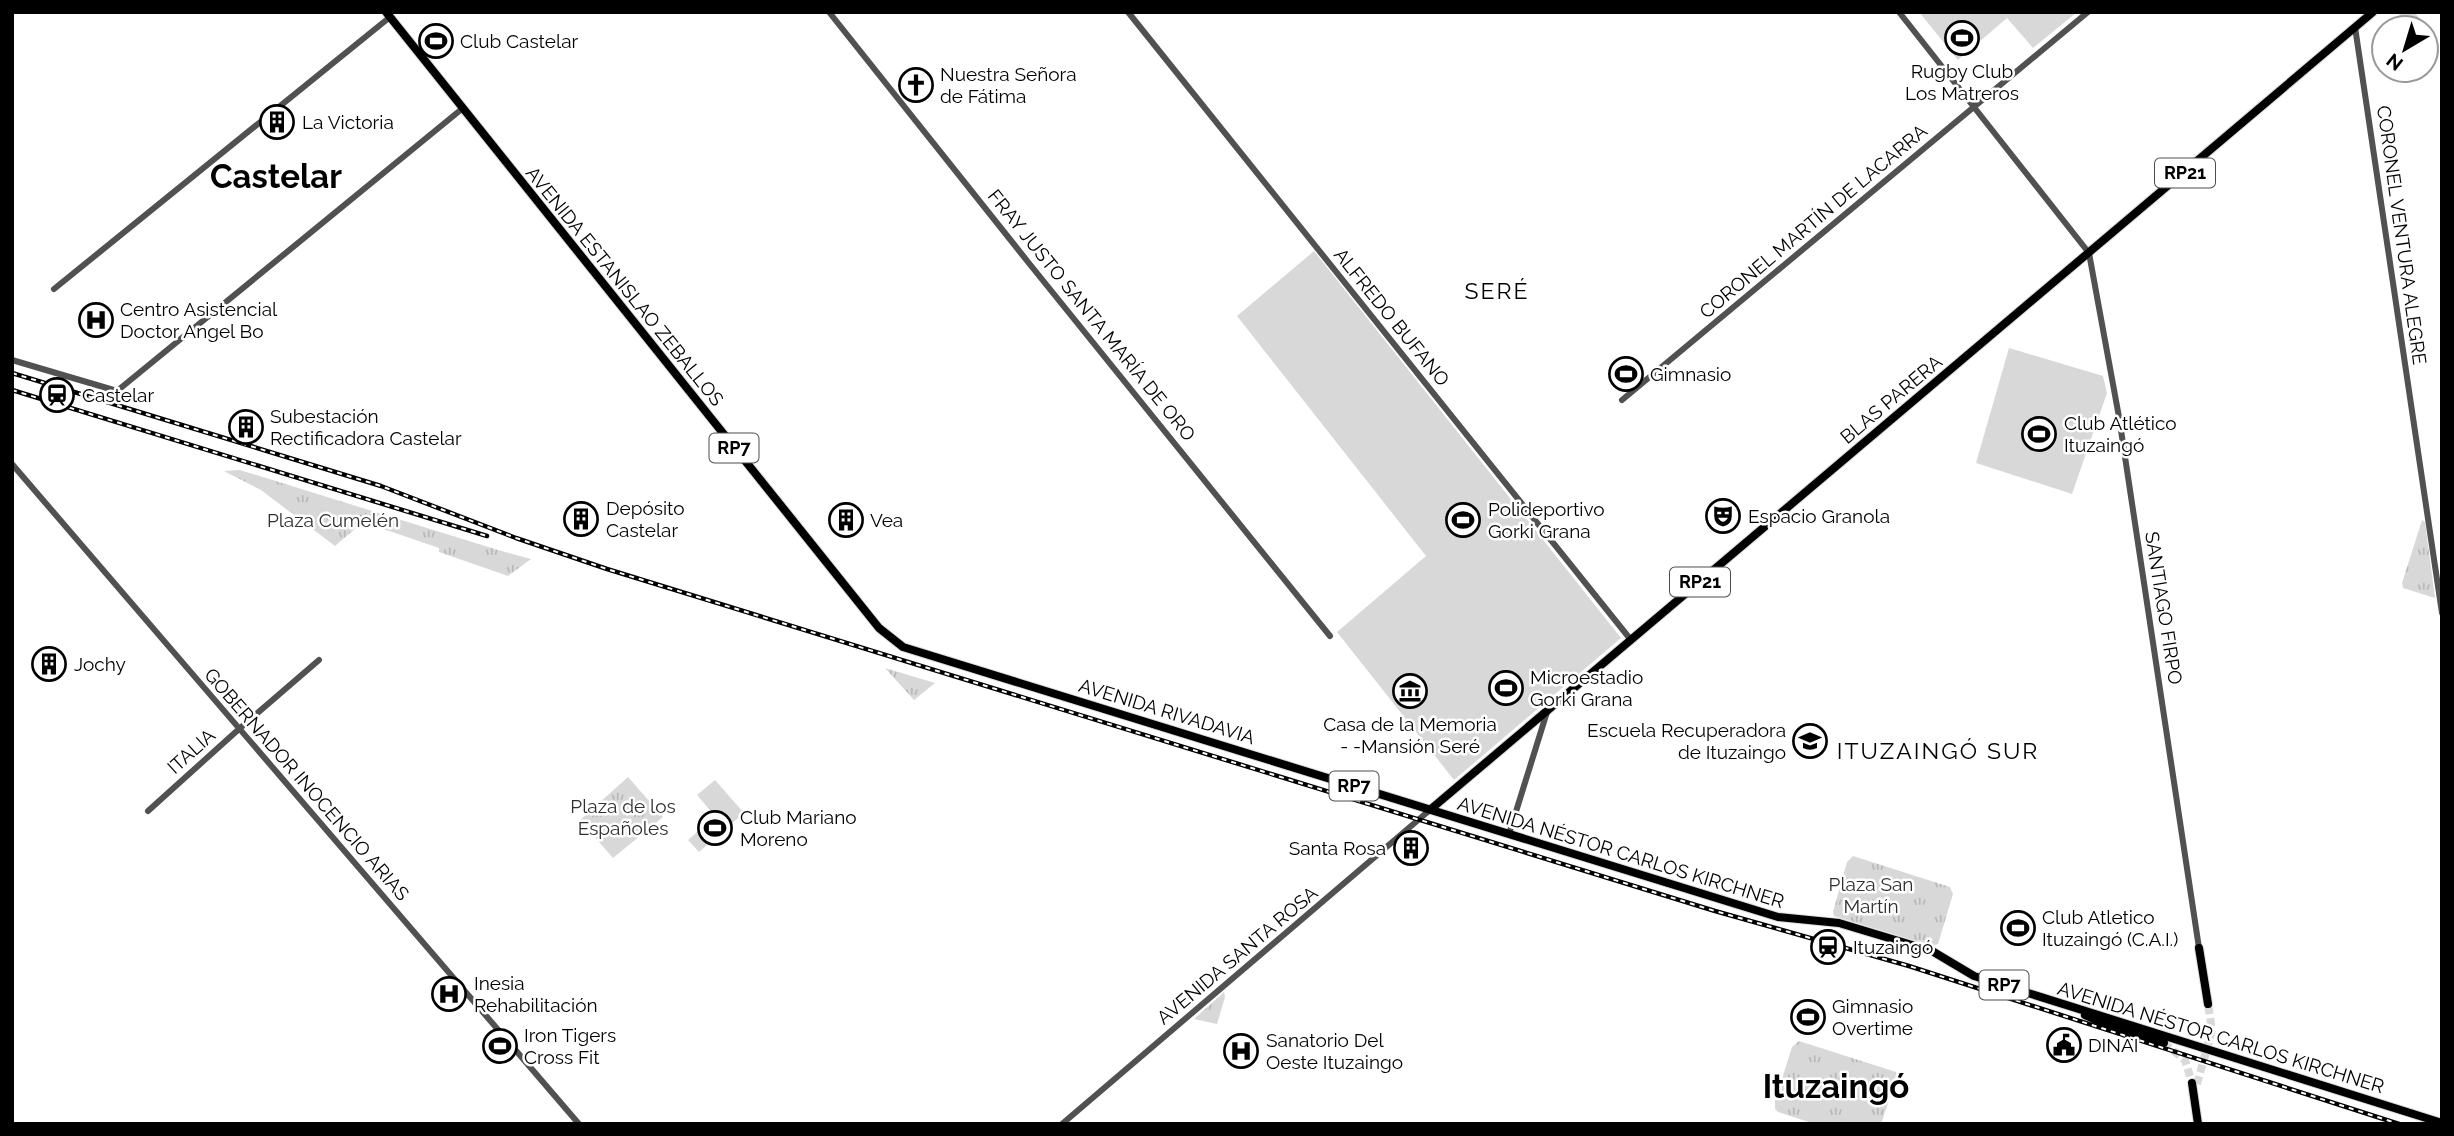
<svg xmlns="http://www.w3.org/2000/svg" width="2454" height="1136" viewBox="0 0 2454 1136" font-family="Raleway,sans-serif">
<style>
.grass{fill:url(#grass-tufts)}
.pitch{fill:#d8d8d8}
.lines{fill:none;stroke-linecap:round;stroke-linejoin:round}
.major-tunnel{stroke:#d9d9d9;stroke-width:8;stroke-dasharray:8 4;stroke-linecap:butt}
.major-casing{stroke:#dbdbdb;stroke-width:10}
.minor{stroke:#515151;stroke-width:6}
.major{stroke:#000;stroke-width:8}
.rail-casing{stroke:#000;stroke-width:4.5}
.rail{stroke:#fff;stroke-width:2;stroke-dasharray:5;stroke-linecap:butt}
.labels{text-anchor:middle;stroke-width:5;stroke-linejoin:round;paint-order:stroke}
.shield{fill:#fff;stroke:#4c4c4c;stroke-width:2}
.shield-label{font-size:18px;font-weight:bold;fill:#000}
.poi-label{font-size:19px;fill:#000;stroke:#fff;text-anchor:start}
.street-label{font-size:19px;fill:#000;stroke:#fff}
.park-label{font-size:19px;fill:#2f2f2f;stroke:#fff}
.quarter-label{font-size:23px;letter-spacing:2px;fill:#000;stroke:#fff}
.town-label{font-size:33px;font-weight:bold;fill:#000;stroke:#fff}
</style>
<defs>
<pattern id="grass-tufts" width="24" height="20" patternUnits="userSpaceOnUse" patternTransform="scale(1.75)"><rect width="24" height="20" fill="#d8d8d8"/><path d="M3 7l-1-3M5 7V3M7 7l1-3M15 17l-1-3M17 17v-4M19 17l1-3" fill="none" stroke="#b8b8b8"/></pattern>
</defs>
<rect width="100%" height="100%" fill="#fff"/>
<path class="grass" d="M240 470 498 550 531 559 508 576 439 552V548L363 522 335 546 261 490 224 471Z
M2422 520 2425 522 2435 598 2403 588 2402 583Z
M885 668 935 683 914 700Z
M628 777 663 817 613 858 580 820Z
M1853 856 1950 887 1953 894 1938 944 1932 946 1834 916 1833 912 1847 862Z
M1224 992 1225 997 1217 1024 1194 1019Z
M1799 1041 1896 1072 1897 1077 1881 1124H1815L1778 1112 1775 1109V1101L1792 1047Z"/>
<path class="pitch" d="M1919 12H2077L2033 48 2007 18 1958 60Z
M2403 12H2414L2437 39 2426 49V28H2399L2392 21Z
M1314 251 1621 638 1454 780 1337 632 1426 556 1237 316Z
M2009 348 2103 376 2107 393 2072 494 1976 463Z
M715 780 744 813 699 852 688 840 715 816 697 795Z"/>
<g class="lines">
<path class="major-tunnel" d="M2164 1043 2185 1060 2192 1083
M2197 1084 2212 1030 2208 1004"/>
<g class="major-casing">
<path id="major" d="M386 12 879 628 903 647 1778 917 1839 923 1932 951 1974 976 2442 1123
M1431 809 2373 12
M2199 948 2208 1004
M2085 1015 2107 1025 2164 1043
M2192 1083 2198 1124"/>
</g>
<path class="minor" d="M829 12 1028 262 1330 636
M1128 12 1631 640
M1899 12 2089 253 2119 417 2199 948
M2355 27 2442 613
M54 289 390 17
M12 360 117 391 463 108
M1622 400 2088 12
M12 464 579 1124
M148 811 239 729 319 660
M1509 834 1547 712
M1062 1124 1431 809"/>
<use href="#major" class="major"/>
<g class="rail-casing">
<path id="rail" d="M12 373 381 486 516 538 607 569 1715 911 1909 966 2399 1124
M12 390 487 536"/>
</g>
<use href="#rail" class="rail"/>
</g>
<defs>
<g id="stadium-ring" transform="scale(1.75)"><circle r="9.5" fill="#fff" stroke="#000" stroke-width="1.5"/><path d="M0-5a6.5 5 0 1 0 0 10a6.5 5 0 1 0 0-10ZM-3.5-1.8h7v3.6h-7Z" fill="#000"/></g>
<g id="church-ring" transform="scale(1.75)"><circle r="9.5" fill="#fff" stroke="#000" stroke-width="1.5"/><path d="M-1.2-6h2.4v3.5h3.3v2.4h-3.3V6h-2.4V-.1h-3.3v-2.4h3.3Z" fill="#000"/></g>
<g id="building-ring" transform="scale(1.75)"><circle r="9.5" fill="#fff" stroke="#000" stroke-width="1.5"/><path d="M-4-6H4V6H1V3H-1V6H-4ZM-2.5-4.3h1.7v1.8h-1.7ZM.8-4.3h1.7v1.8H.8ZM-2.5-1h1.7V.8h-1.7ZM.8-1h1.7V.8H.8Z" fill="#000"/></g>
<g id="hospital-ring" transform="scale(1.75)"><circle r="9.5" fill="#fff" stroke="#000" stroke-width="1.5"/><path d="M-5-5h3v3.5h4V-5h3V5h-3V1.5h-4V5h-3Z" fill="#000"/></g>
<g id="station-ring" transform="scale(1.75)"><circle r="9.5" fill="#fff" stroke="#000" stroke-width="1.5"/><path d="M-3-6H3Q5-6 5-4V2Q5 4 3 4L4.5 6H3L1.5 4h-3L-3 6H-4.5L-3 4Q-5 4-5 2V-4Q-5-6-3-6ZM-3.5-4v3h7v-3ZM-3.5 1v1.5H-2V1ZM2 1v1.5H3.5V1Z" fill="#000"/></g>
<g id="theatre-ring" transform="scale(1.75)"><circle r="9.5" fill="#fff" stroke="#000" stroke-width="1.5"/><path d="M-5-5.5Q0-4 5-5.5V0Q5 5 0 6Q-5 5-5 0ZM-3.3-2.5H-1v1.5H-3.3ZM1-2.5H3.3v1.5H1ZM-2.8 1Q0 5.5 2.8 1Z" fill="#000"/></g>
<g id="museum-ring" transform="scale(1.75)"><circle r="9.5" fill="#fff" stroke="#000" stroke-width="1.5"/><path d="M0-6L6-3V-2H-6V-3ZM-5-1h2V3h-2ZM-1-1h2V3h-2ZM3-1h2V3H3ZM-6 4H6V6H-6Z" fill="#000"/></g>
<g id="school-ring" transform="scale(1.75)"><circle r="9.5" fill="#fff" stroke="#000" stroke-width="1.5"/><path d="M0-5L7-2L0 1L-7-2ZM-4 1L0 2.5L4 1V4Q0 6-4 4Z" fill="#000"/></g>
<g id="civic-ring" transform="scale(1.75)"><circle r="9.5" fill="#fff" stroke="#000" stroke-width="1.5"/><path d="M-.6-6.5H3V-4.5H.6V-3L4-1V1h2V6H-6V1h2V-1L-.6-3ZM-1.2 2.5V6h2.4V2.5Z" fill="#000"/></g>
</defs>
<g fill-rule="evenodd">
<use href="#stadium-ring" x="1962" y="38"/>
<use href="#stadium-ring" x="436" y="41"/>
<use href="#church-ring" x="916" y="85"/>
<use href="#building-ring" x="277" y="122"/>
<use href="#hospital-ring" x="96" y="320"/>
<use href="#stadium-ring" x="1626" y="374"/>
<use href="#station-ring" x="57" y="395"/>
<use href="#building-ring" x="246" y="427"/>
<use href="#stadium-ring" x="2039" y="434"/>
<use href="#theatre-ring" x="1723" y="516"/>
<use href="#building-ring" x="581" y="519"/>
<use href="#building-ring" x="846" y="520"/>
<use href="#stadium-ring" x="1463" y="520"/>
<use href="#building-ring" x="49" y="664"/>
<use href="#stadium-ring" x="1506" y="688"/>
<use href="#museum-ring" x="1410" y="691"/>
<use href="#school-ring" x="1810" y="741"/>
<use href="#stadium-ring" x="715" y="828"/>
<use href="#building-ring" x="1411" y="848"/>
<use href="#stadium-ring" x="2018" y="928"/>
<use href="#station-ring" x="1828" y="947"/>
<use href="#hospital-ring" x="449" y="994"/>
<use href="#stadium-ring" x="1808" y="1017"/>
<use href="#civic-ring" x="2064" y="1045"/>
<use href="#stadium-ring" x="500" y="1046"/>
<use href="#hospital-ring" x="1241" y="1051"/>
</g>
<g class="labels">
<g class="shield">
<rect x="2155" y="158.5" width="60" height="29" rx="5"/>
<rect x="709.5" y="433.5" width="49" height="29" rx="5"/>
<rect x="1670" y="567.5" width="60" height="29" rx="5"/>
<rect x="1329.5" y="771.5" width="49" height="29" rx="5"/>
<rect x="1979.5" y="970.5" width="49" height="29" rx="5"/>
</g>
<g class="shield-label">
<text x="2185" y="179">RP21</text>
<text x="734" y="454">RP7</text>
<text x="1700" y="588">RP21</text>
<text x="1354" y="792">RP7</text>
<text x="2004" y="991">RP7</text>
</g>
<g class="poi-label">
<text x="460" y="48">Club Castelar</text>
<text x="1962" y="78" text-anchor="middle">Rugby Club<tspan x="1962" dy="22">Los Matreros</tspan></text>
<text x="940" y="81">Nuestra Señora<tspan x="940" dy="22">de Fátima</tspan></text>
<text x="302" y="129">La Victoria</text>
<text x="120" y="316">Centro Asistencial<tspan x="120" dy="22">Doctor Angel Bo</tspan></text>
<text x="1650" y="381">Gimnasio</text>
<text x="82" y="402">Castelar</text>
<text x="270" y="423">Subestación<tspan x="270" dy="22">Rectificadora Castelar</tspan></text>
<text x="2064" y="430">Club Atlético<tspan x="2064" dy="22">Ituzaingó</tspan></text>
<text x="606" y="515">Depósito<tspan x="606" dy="22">Castelar</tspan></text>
<text x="1488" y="516">Polideportivo<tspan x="1488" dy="22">Gorki Grana</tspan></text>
<text x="1748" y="523">Espacio Granola</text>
<text x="870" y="527">Vea</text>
<text x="74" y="671">Jochy</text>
<text x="1530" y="684">Microestadio<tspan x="1530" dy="22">Gorki Grana</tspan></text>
<text x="1410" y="731" text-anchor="middle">Casa de la Memoria<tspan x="1410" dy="22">- -Mansión Seré</tspan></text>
<text x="1786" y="737" text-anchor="end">Escuela Recuperadora<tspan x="1786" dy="22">de Ituzaingo</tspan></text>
<text x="740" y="824">Club Mariano<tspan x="740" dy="22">Moreno</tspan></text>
<text x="1386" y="855" text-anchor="end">Santa Rosa</text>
<text x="2042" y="924">Club Atletico<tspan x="2042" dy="22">Ituzaingó (C.A.I.)</tspan></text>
<text x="1853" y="954">Ituzaingó</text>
<text x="474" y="990">Inesia<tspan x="474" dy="22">Rehabilitación</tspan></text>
<text x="1832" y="1013">Gimnasio<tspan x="1832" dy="22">Overtime</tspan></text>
<text x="524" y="1042">Iron Tigers<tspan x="524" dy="22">Cross Fit</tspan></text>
<text x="1266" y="1047">Sanatorio Del<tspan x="1266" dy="22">Oeste Ituzaingo</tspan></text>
<text x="2088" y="1052">DINAI</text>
</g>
<g class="street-label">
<text transform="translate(1813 221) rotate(-40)" y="7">CORONEL MARTÍN DE LACARRA</text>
<text transform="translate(2402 235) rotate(82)" y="7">CORONEL VENTURA ALEGRE</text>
<text transform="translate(625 286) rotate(51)" y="7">AVENIDA ESTANISLAO ZEBALLOS</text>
<text transform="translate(1092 315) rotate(51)" y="7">FRAY JUSTO SANTA MARÍA DE ORO</text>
<text transform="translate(1392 317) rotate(51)" y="7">ALFREDO BUFANO</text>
<text transform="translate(1891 399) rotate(-40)" y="7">BLAS PARERA</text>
<text transform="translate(2164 608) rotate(81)" y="7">SANTIAGO FIRPO</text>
<text transform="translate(1167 711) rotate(17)" y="7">AVENIDA RIVADAVIA</text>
<text transform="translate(191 751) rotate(-42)" y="7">ITALIA</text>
<text transform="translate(307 784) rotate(49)" y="7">GOBERNADOR INOCENCIO ARIAS</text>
<text transform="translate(1621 852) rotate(17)" y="7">AVENIDA NÉSTOR CARLOS KIRCHNER</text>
<text transform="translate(1237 955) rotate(-40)" y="7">AVENIDA SANTA ROSA</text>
<text transform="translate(2221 1037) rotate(17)" y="7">AVENIDA NÉSTOR CARLOS KIRCHNER</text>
</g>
<g class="park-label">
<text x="333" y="527">Plaza Cumelén</text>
<text x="623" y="813">Plaza de los<tspan x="623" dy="22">Españoles</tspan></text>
<text x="1871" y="891">Plaza San<tspan x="1871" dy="22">Martín</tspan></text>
</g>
<g class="quarter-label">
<text x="1497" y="299">SERÉ</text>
<text x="1938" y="759">ITUZAINGÓ SUR</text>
</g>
<g class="town-label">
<text x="276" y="188">Castelar</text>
<text x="1836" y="1098">Ituzaingó</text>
</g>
</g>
<rect width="2454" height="1136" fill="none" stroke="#000000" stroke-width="28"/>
<g transform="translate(2405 49) rotate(218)"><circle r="33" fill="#ffffff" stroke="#999999" stroke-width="2"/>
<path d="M0-5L12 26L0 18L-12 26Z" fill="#000000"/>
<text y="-10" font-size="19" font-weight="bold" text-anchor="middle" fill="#000000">N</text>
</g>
</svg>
